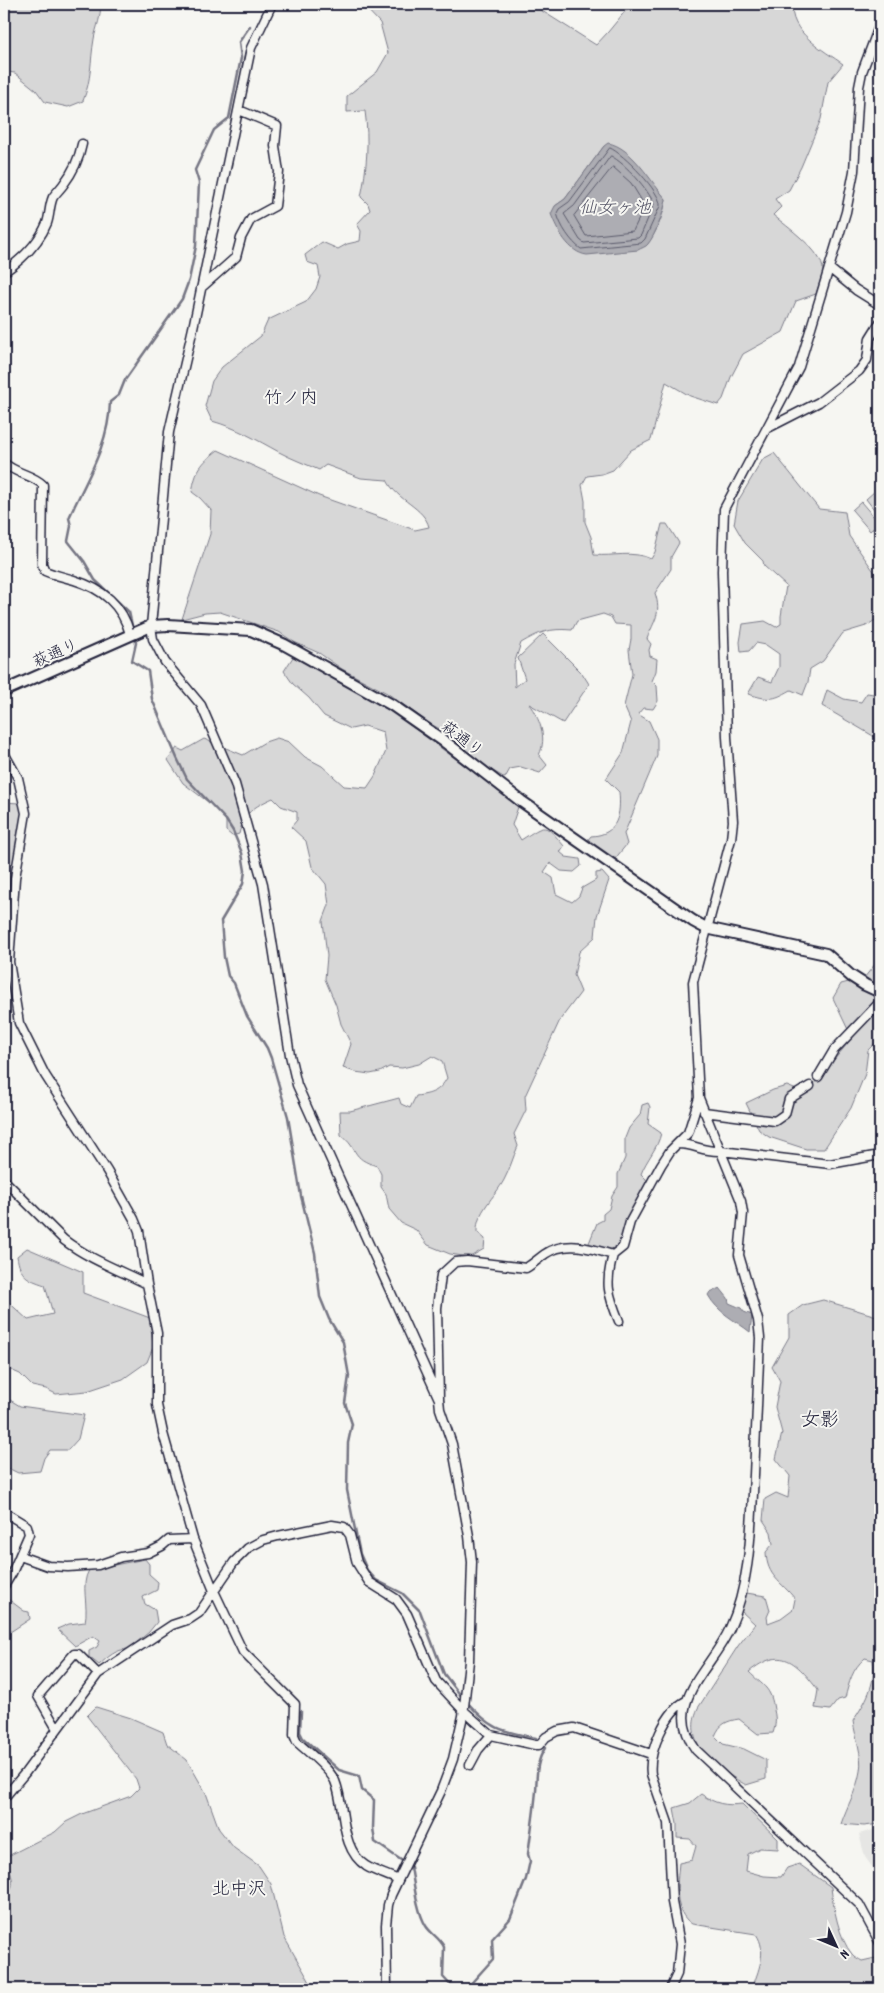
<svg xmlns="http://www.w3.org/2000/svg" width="884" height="1993" viewBox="0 0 884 1993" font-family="Dekko,'Klee One',sans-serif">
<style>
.built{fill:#e6e6e4}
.green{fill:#d7d7d7;stroke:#7c7c89;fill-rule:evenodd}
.water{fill:#adadb3;stroke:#757583}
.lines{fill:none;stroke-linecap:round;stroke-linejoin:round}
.shore{stroke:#5a5a6b;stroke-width:1}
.stream{stroke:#757583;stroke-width:2.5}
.street-casing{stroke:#22223b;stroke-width:11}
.secondary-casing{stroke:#22223b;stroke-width:14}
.street{stroke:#f6f6f2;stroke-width:8}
.secondary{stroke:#f6f6f2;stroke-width:10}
.labels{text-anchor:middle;stroke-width:4;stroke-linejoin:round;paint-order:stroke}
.street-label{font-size:16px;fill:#22223b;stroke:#f6f6f2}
.water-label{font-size:18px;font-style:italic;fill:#535365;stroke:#f6f6f2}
.neighbourhood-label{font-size:18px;fill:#22223b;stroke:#f6f6f2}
.quarter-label{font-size:19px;fill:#22223b;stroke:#f6f6f2}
</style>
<rect width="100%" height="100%" fill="#f6f6f2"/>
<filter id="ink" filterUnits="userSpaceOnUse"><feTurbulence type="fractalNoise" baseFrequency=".02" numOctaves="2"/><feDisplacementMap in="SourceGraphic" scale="10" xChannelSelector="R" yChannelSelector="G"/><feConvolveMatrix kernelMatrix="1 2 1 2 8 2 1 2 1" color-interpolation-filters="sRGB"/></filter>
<g filter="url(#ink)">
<path class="built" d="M880 1828V1878L865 1857 859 1834Z"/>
<path class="green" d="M4 4H100C102 16 96 27 94 39 90 62 92 78 83 101L68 107 45 102 36 90 15 73 7 72 4 77Z
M362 4H531L596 45 608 32 631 4H793C787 31 825 51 843 64L828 82 821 119 801 167 789 190 775 199 781 207 773 215C786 226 824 252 823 271 822 278 818 287 816 294L796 301 783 332 743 354 731 377 723 399 718 405 690 396 666 382 651 440 631 450 613 470 602 474 587 476 582 485 585 501V522L591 537 594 555C614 557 632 550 651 559L655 552 662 524H667L679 543 671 557V569L655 593C662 614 654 620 647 639L651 644 649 650 650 656 657 659 656 671 652 681 657 686 658 701 653 709 643 708 638 714 649 721 657 739V756L624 834 627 844 614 860 586 842 591 836C618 835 621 814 619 792L606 779 623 753 631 722 624 706 632 674 629 650 631 639V625L615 624 611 617 603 614 577 621 572 630C549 628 540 632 521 643L514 664 515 687 525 679 518 658 543 634 582 673 589 684 563 723 529 704C539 718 548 737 539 755L547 765 540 773 521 767 510 769 505 778 481 764 445 732 429 723 387 693 342 669 319 653 294 642 279 632 220 612 205 613 182 619 210 534 211 510 200 498 192 492C196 470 200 464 218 450L319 496 415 530 429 527C424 507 397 501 387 480L361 478 326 465 319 470C306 464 292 459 279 452 257 440 237 428 212 421L205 406 212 381 222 367 261 336 268 320 306 302 316 289 320 277 318 266 307 262 305 255 322 242 338 249 347 244 360 241 361 231 357 224 370 210 368 204 361 197C367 168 369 140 365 111L347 112V96L377 72 388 53 380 23ZM604 146 659 191 666 199C664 214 655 239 643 247L555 206 565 199Z
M774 453 819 509 845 512 849 536 880 580V617L866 626 843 633 823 661 810 669 808 682 803 695 791 690C772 701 769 700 748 694L758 677 772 682 779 667V654L766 645 756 643 749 651 741 652 740 642 743 624 765 621 776 627 781 624V616L786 586 764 566 763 561 745 543 734 524 738 501 763 459Z
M875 491 880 498V517L866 499Z
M861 502 879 523 870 531 852 510Z
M293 657 309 663 326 674 353 686 360 693 369 695 506 796 518 807 512 825 521 840C546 824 544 822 564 846L560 852 566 857 580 859 581 866 574 872 561 871 550 863 544 872 553 878 556 894 572 902 579 896 582 888 596 880V873L602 872 609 880 597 916 595 937 579 952 574 975 581 992 560 1020 525 1096 526 1110 514 1134 518 1146C513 1157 510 1169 504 1180 495 1197 476 1212 477 1232L485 1239 484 1249 470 1257 450 1254 428 1245 416 1230 401 1223 389 1209 386 1194 381 1187V1174L377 1166C350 1158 360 1150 341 1135L340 1111H350L399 1098 401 1104 410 1108 416 1096C431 1094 439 1092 447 1078L442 1061 432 1056 419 1064 402 1068 389 1067 380 1072 370 1074 355 1072 343 1068 351 1044 341 1024 336 1005 325 979 327 956 323 921 329 905 326 884 312 867 306 841 291 827 297 820V812L281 806 273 798C253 807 244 813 239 834L232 836 226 831V819L212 805 183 783 168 760 177 748 183 751 204 739 243 755 265 742 277 738 289 742 305 757 322 766 344 786 367 788 375 776 386 751 383 732 365 726 351 729 324 716 309 698 293 684 284 671Z
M827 690 844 699 861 702 867 693 880 695V740L822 706Z
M4 802 19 803 23 813 17 836 14 864 9 874 4 873Z
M880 958V1038L868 1050 865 1074 851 1108 824 1149H806L769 1137 759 1130 746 1103 773 1090 787 1086 806 1094 852 1038 833 998 841 984 864 978Z
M648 1103 650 1107 648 1124 661 1133C658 1148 646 1160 641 1174L646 1179 647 1182 636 1202 620 1245 609 1250 592 1246 589 1243 597 1223 603 1220V1214L609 1209 612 1196 618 1187V1174L625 1158V1138L629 1128 640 1115 642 1105Z
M27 1248 83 1272V1293L150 1318 153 1347 147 1362 123 1379 87 1391 56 1394 46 1389 32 1386 20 1374 4 1367V1298L28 1320 53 1314 45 1285C27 1279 20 1276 17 1256Z
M823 1300 880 1317V1824L864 1826 841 1824C847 1806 857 1790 860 1771 863 1755 855 1737 853 1721 866 1701 876 1685 873 1660L865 1658C852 1669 849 1683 845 1698L838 1700 830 1710 815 1708 818 1690C796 1662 782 1645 749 1672 764 1687 771 1687 774 1710 776 1719 776 1724 773 1733L758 1734 739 1719C726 1721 720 1724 715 1736L723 1744 744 1749 766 1760V1779L746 1785C718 1769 681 1745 698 1708L738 1646 755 1624 741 1611 746 1593 766 1596 770 1610 767 1617 768 1623 781 1618 793 1609 795 1599C781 1581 767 1577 766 1552L773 1544 771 1532 763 1520 765 1499 776 1493 788 1498 790 1476 776 1459 782 1433 775 1407 780 1381 772 1367 789 1337V1315L803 1305Z
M5 1397 20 1406 84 1415 78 1439 68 1450H50L44 1458 40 1471 18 1473 4 1466Z
M145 1559 149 1564V1574L158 1582 157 1590 143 1597 145 1604 155 1610 157 1622 149 1632 129 1649C116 1649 108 1657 99 1665L89 1657V1651L97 1647 100 1641 93 1636 75 1646 57 1629 69 1624 85 1622C89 1605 80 1585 89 1570Z
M4 1596 24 1611 29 1612 30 1619 4 1636Z
M96 1707 131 1718 163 1732 167 1744 187 1760 206 1793 219 1829 234 1848 259 1866 271 1884 284 1937 314 1989H4V1900C21 1878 7 1878 8 1856L55 1832 66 1822 82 1814 131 1796 139 1788 136 1779 87 1716Z
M701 1794C715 1804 726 1806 742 1804L778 1839V1849L760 1848 748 1854 746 1871 764 1876 781 1877 787 1868 799 1864 831 1887C833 1906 839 1939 852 1954 854 1957 859 1959 862 1961L880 1957V1989H805L790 1985 782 1989H752C758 1971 768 1951 756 1934L692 1924C673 1912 677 1884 679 1863L692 1860 696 1846 690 1839 677 1838V1824L674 1808 690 1803Z"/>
<path class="water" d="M608 143C632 147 651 182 666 199 665 209 655 236 648 244 646 247 641 248 638 250L587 255C569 253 557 230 551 214L555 206 565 199 604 146Z
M720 1288 728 1298 729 1303 741 1308 744 1312 752 1315 750 1332C735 1320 718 1313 708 1295L710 1292Z"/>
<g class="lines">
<path class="shore" d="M610 148C623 153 662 193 660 206L645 239 641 243 581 249C571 242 560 226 557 213L559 209 569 202Z
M611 156C626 164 648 189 654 204L641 235 638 238 584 243 580 240 564 214 574 206Z
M613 167 631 183 645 206 633 231 586 236 574 216Z"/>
<path class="stream" d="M133 630 129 612 95 580 84 561 68 541 71 526 69 518C86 480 109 445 110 402L119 395 125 380 182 299 189 280 196 246 199 183 195 170 214 130 229 118 241 58 239 42 250 26
M135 637 136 643 132 661 148 671 152 699 177 758 187 779 226 820 233 831 242 853 245 871 243 884 221 921 224 957 228 976 234 983 247 1016 267 1048 271 1058 288 1117 301 1196 315 1253 320 1297 329 1319 343 1342 349 1376 345 1403 352 1424 348 1443 347 1490 360 1554 367 1570 376 1580 402 1593 420 1611 444 1674 462 1697
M466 1701C491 1729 500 1731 536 1738
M301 1711 300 1732 303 1738 339 1770 359 1776 362 1790 374 1800 373 1828 375 1842 411 1867C414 1883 417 1912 426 1926 431 1934 440 1938 444 1947L443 1977 454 1989
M466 1989 493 1959 492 1939 510 1919 526 1879 530 1861 528 1854C531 1833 534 1812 536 1791 537 1775 536 1762 545 1748"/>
<g class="street-casing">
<path id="street" d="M272 4 251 48 193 328 169 432 151 626 153 639 165 662 201 705 235 784 263 884 290 1055 297 1085 439 1399 440 1409 452 1444 469 1536 472 1562 469 1661 463 1716 453 1759 441 1791 391 1895 388 1905 386 1925 387 1989
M880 24 862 72 859 87 854 171 846 212 799 367 724 509 722 571 727 737 733 821 731 839 693 982 699 1098 741 1201 743 1213 739 1255 758 1320 760 1338C758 1383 756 1429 754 1475 751 1525 751 1582 730 1628 712 1669 661 1703 696 1750L859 1904 880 1943
M829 268 856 290 880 305
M4 272C21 260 39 243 47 223 50 215 49 206 53 197 56 193 60 189 63 185 73 172 79 160 82 144
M201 288 236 257 241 238 251 219 275 206 279 172 275 146 277 126 239 110
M768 428 819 402 859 371 867 360 870 338 880 322
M4 463C16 474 34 475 43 485L42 564 45 571C54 575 64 577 74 580 103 589 122 605 130 634
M4 753 18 778 26 813 15 878 9 962 19 1023 45 1075 107 1171 134 1219 139 1231 147 1284 157 1333V1405L163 1433 193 1539 214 1591 243 1652 295 1704 294 1735 297 1742C308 1752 329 1768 335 1781 346 1807 339 1848 366 1866 376 1872 388 1875 398 1880
M818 1077 834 1050 880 1002
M704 1112 775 1121 785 1114 789 1099 810 1086
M678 1144C695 1144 702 1152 721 1151L830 1164 880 1155
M4 1180 64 1240C89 1259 119 1270 147 1284
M613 1255C605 1284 608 1294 619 1321
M439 1398 437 1308 441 1275 455 1262 467 1261 526 1268C533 1264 538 1259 545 1254 566 1240 591 1248 613 1255L623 1247 630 1222 661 1165 670 1151 688 1133 699 1098
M4 1512 27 1526 29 1534 12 1573 4 1586
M20 1556 48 1566 68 1567 98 1565 121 1557 148 1553 162 1546 169 1540 193 1539
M57 1729 38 1696 74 1654H78L98 1674
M470 1765 478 1750 491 1735
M4 1798 25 1773 98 1674 172 1625 190 1619 199 1613 234 1562 248 1548 263 1540 278 1536 332 1525 344 1527 350 1535 357 1563 369 1582 396 1599 407 1614 436 1681 463 1710 491 1735 535 1745H539L546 1737 557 1731 574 1728 651 1754
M670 1989 677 1974 680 1944 672 1902 668 1823 651 1774C648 1752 666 1711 686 1701"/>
</g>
<g class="secondary-casing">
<path id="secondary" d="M4 691 151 626 168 625 251 630 285 645 392 705 445 742 521 801 693 921 706 928 826 954 851 976 865 985 880 992"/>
</g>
<use href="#street" class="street"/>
<use href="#secondary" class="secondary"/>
</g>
</g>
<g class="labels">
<g class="street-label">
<text transform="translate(55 652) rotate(-24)" y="6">萩通り</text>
<text transform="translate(463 738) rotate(37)" y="6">萩通り</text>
</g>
<g class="water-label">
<text x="615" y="213">仙女ヶ池</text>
</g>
<g class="neighbourhood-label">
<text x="291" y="403">竹ノ内</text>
<text x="239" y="1894">北中沢</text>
</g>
<g class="quarter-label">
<text x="820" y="1425">女影</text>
</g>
</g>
<rect width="884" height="1993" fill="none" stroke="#f6f6f2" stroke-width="20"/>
<rect x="10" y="10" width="864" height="1973" fill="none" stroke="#22223b" stroke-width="2" filter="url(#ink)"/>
<g transform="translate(836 1946) rotate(134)" stroke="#f6f6f2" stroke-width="4" paint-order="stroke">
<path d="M0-4L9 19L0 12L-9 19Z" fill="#22223b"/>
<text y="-8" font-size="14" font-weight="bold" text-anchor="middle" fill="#22223b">N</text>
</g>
</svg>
